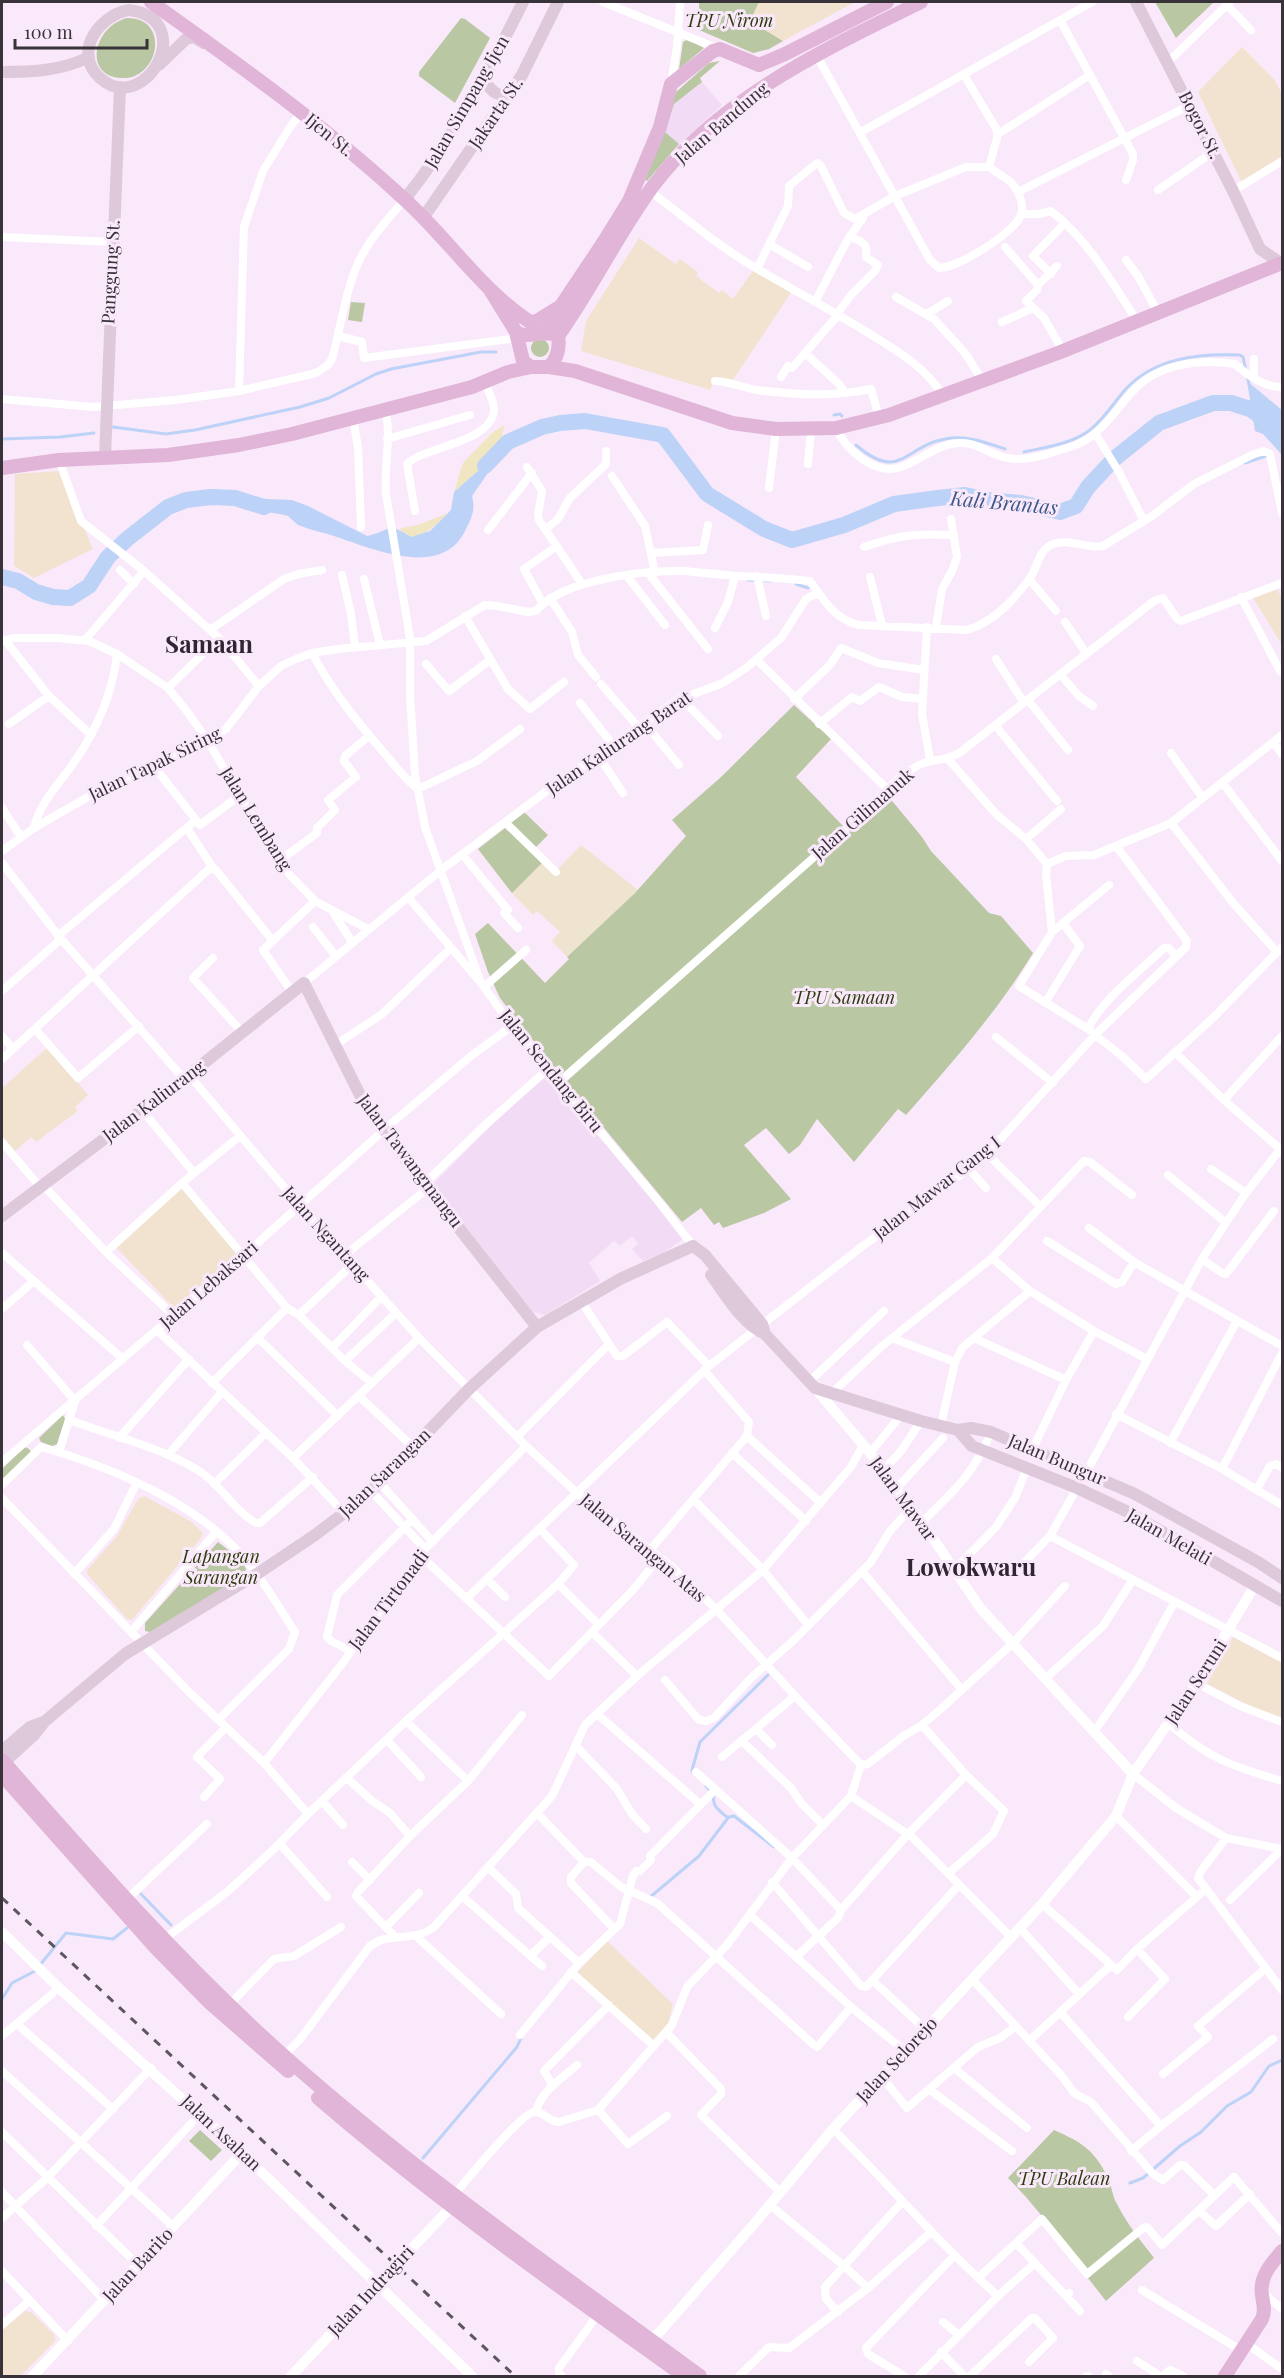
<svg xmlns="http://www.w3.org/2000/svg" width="1284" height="2378" viewBox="0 0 1284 2378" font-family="'Playfair Display',serif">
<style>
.built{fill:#f2dbf4}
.industrial{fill:#efe4d0}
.education{fill:#f2e3d0}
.green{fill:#b9c7a3}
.sand{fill:#f0e6c1}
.water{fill:#bdd2f7}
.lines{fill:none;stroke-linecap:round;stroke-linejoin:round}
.stream{stroke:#bdd2f7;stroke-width:3}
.river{stroke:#bdd2f7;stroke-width:16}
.minor{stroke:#fff;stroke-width:8}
.tertiary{stroke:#fff;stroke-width:10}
.secondary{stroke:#dec9da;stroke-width:12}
.primary{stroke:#e0b5d7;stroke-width:14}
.rail{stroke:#5e565f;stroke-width:3;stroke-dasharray:8 8;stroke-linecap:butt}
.labels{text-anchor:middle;stroke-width:6;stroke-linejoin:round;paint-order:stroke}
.park-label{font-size:18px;font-style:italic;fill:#2d3b0e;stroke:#fae9fb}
.street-label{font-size:18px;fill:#383239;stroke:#fae9fb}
.water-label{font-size:20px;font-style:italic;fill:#3c5788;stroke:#fae9fb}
.district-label{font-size:24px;font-weight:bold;fill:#312533;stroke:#fae9fb}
</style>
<rect width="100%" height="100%" fill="#fae9fb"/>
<path class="built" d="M702 82 722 105 679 144 665 132 674 104Z
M543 1077H551L683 1235V1239L663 1253 643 1261 632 1249 638 1244 632 1236 620 1246 614 1241 589 1263 600 1281 545 1315 533 1312 468 1232 433 1184 485 1132Z"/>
<path class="industrial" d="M581 845 638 890 567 957 552 941 560 932 537 911 533 915 511 892 542 863 553 874Z"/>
<path class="education" d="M759 2H855L783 41 750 21Z
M1242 47 1274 79 1282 94V158L1242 183 1198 92Z
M639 238 676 264 680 259 698 272 696 276 719 293 722 290 733 299 753 271 792 291 731 383 714 380 710 390 581 351 586 321Z
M60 471 93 549 34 578 14 566 15 474Z
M1277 589 1282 598V645L1253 598Z
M48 1047 88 1095 75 1107 78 1111 36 1142 31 1137 14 1152 2 1138V1088Z
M181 1186 238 1253 176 1307 172 1306 116 1247Z
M144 1496 192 1522 203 1533 201 1538 132 1620 127 1619 87 1574V1570L117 1536 138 1499Z
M1233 1637 1282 1663V1718L1256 1709 1207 1684Z
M607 1941 673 2004 668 2024 651 2042 576 1974Z
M25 2311 31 2312 55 2335V2341L21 2376H2V2330Z"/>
<path class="green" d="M699 2H759L750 21 783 41 769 49 753 53 699 30Z
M1155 2H1214L1176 38Z
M127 18C172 18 158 81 121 78 83 76 93 27 127 18Z
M461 18 465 19 490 38 455 103 419 76V72Z
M688 39 704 48 679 69 683 42Z
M720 61 700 78 702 82 674 104 665 132 679 144 647 181 645 180 676 92 709 63Z
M351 302 365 303 362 322 348 320Z
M531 348a9 9 0 1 1 18 0a9 9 0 1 1-18 0Z
M794 705 831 739 796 777 844 827 561 1076 500 998 488 972 475 934 488 923 545 983 569 959 567 957 635 893 686 836 672 820 720 778Z
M888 796 922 837 931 851 989 913 1001 916 1033 953C997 1012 951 1064 906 1115L898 1109 854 1162 817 1119 800 1145 789 1154 766 1128 744 1145 791 1199 764 1213 723 1228 719 1222 714 1225 701 1208 682 1222 566 1082Z
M524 812 548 835 535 848 511 823Z
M505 828 542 863 512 893 478 849Z
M63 1415 65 1419 57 1444 52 1446 41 1442 39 1438Z
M25 1447 29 1449 31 1452 2 1480V1469Z
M218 1542 241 1560 246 1569 243 1576 150 1632 145 1631V1623Z
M200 2130 222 2150 211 2161 189 2141Z
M1054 2130C1081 2142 1094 2149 1108 2178 1112 2186 1112 2196 1117 2204 1127 2224 1141 2241 1154 2258L1106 2301 1088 2278 1091 2276C1062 2243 1039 2209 1008 2178Z"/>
<path class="sand" d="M504 425 502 439 497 448 487 456 479 470 454 492 463 463 493 432Z
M448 513C435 525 428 534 411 537L399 529 421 524Z"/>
<path class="water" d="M1247 381 1282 410V455L1263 434 1255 431Z
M497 448 503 457 488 473 472 496C476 510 471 519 465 531 441 580 371 548 334 536 322 532 310 530 298 525L288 516 280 514 244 509 245 494 265 499 292 500 308 506 367 536C391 531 386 521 411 537L430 531 451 510 454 492 479 470 487 456Z"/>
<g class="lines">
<path class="stream" d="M834 415 840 414 842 416
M113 427 166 434 195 430 300 407 329 398 376 374 391 369 481 352H496
M2 439 60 437 94 433
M856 445C900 483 905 446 945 439 966 435 985 442 1005 449
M1024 452C1046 447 1072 444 1090 430 1104 419 1113 404 1124 391 1153 358 1198 353 1240 355L1243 357 1249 384
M1245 463 1266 456
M748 580 771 581
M796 584 808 588
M693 1773 692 1770 700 1742 768 1675
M729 1817 734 1816 774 1847
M141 1894 171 1925
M649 1898 699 1856 728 1818C720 1811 711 1806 714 1795L706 1786
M2 1999 12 1983 35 1971 66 1933 113 1939 127 1928
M423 2158 517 2047 522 2036
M1130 2183 1143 2178 1180 2146 1201 2132 1227 2106 1251 2092 1269 2066 1282 2060"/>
<path class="river" d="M485 466 508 442 542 427 560 423 585 421 663 435 707 494 764 529 792 540 844 525 894 504 938 498 965 495 987 500 1021 503 1060 512 1076 506 1088 487 1114 459 1159 423 1213 403H1231L1250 409 1270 423 1282 437
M2 577 18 581 36 592 53 597 70 598 89 586 108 557 127 539 168 507 186 500 211 497 235 498 264 507"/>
<path class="minor" d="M603 2 719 49
M1227 5 1251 30
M1060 20 1133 154V160L1126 180
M816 54 930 260 939 268C958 268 1014 233 1021 215 1024 207 1021 199 1018 192L1190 105
M1168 62 1230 2
M964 75 997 130V138L989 167
M671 84 677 46 680 2
M861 132 1092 2
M998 134 1090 75
M1158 190 1213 152
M650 191C684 217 717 245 754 267 793 290 832 310 870 334 899 352 924 366 943 395
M1233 191 1282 161
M1021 214H1039L1051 211C1088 240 1112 282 1137 321
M2 237 112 242
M769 244 808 267
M1005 247 1038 285
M1126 260 1138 276 1158 313
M1057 266 1038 285 1037 290 1026 301 1044 318 1063 351
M757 269 788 206 789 186 817 163 821 166 844 213 855 219 895 196 966 167H989L1011 182 1018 192
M1051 274 1033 256 1065 223
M896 297 934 319 965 353 982 380
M816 300 848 239 863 218
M838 313 851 295 874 272 878 265 866 257C868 242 863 243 850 236
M839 314 805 353 839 384 845 393
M927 314 948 301
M1002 322 1033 308
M338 336 362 342 364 358 517 338
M1254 359V376
M781 377 788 366 792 368 805 353
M715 381C729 381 743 388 757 390 794 395 834 397 871 389L879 417
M239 391 244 227 263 171 290 127 302 112
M2 399 93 407 176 400 239 391 316 373 328 365 332 359C341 327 345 290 360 259 371 237 389 218 405 199
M385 408C392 436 384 465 386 494L410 638V695L415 775 425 827 481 983
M353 418 358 448 361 527
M836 428C846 450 875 476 901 467 919 461 932 448 951 444 978 438 991 459 1016 459 1033 460 1057 451 1073 446 1100 437 1115 410 1133 391 1158 363 1200 359 1235 364 1247 375 1266 388 1282 387
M1095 433 1119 472 1144 521
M387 439 470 415
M59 460 81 521 144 571 219 638 259 686
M808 464 811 430
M527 467 542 491 538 515 539 520 582 584
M612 476 645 526 655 573
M769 488 776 429
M415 511 407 464C425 446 493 443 494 409 494 401 488 391 485 383
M546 529 558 519 570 498 606 464V451
M488 530 532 473
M864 547C900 535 916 533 954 535
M651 553 703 550 708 525
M120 570 134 584
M649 574 708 649
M342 575 351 614 355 647
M627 576 665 625
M757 576 766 616
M870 577 882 625
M364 579 380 645
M1029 579 1056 611
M1241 597 1280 671
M550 598 572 632 578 655 596 677
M542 602 524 569 557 546
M465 616 508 689 530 709 564 682
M1065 622 1086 653
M927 627 922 714 930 759
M936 627 942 589 952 571 957 557 951 519
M715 628 728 602 735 576
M210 630 284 579 298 574 322 570
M5 640 49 696 91 735
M85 640 144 571
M2 641 13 638H57L89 641 117 654 168 688 186 710 208 741 267 843 289 874 315 901 368 929
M312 653C332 691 358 723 386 755 396 767 406 780 418 789L477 761 520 729
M996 659 1024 703
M757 660 888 790
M426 664 449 691 490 660
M1060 674 1079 696 1093 706
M601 684 639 728
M168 688 219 638
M681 698 718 736
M794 699 830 665 841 648 878 663 924 670
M1028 700 1068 750
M580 703 613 745
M9 724 49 696
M645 724 679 765
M819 724 852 697 860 701 879 687 902 697 923 699
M995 725 1057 801
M1273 742 1282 754
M1171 753 1202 797
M598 755 623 793
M948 759 996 814 1026 839 1047 864
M1222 782 1282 861
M2 808 21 837
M196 820 200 825 239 796
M505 822 556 872
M1171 823 1234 904 1277 952
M34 828C39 807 51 793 64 776 92 740 112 699 117 654
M187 828 213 868
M1026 839 1061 809
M2 851 34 828 100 790 208 741 226 729 259 686 281 666 296 659 312 653 338 649 426 641 485 605 497 606 528 612 536 611C561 580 643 570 682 571 701 572 719 575 737 576 762 577 785 578 810 581 824 600 834 619 859 625L967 630C994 622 1014 600 1030 578 1038 567 1038 550 1053 544 1070 538 1086 549 1103 546L1152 516 1194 484 1254 454 1264 451 1270 454 1282 513
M462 854 508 910 504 913 518 928
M279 861 317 833V828L335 810 328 800 356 777 344 761 345 756 369 736
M2 863 61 939 184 1079
M1047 864 1046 874 1052 932 1019 986 1088 1029 1123 1057 1146 1079 1214 1017 1282 947
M1047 864 1066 856 1094 855 1171 823 1282 735
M408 897 481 983 512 1026 658 1201 693 1246
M333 912 352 942
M313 927 335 955
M1052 932 1109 885
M58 936 196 820 153 765
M213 958 193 978 242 1032
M304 983 440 871 552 787 677 700 723 683 746 668 781 638 806 599 813 595H820
M484 987 526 950
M2 991 61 939
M292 992 263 950 315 901
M1045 1003 1080 946 1063 923
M35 1029 78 1078 139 1026
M1088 1029C1103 998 1139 972 1164 948H1169L1176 957
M2 1036 13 1049
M996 1037 1053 1083
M335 1045 381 1015 451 948
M1175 1052 1224 1100 1280 1149
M2 1059 210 868 216 870 273 941
M189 1075 300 1206 419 1338 526 1446 576 1492 672 1567 717 1610 795 1696 861 1765
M559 1082 855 821C875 802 894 778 919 765 934 758 947 762 962 751L1154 601 1163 598 1177 619 1181 621 1282 583
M1224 1100 1282 1036
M142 1110 194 1173
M2 1142 40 1187
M987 1154 1040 1206
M968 1168 986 1188
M1211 1169 1246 1193
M1168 1175 1225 1222
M182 1183 287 1308
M424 1184 483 1127 548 1069
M43 1185 106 1252 173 1315
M1089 1228 1134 1262 1282 1346
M1047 1241 1116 1284 1122 1282 1134 1262
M106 1252 182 1183 240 1136
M2 1253 123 1359
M345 1255 428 1188
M992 1258 1030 1291 1094 1331 1147 1359
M1202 1259 1222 1273 1226 1274 1274 1211
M581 1301 617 1356H623L667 1322 709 1366
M2 1309 34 1281
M299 1315 353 1264
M157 1330 293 1458 344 1513
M257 1337 338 1416
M892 1338 955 1362
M974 1338 1066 1380
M27 1345 75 1401
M332 1348 381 1297
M345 1361 396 1313
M809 1382 884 1311
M212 1383 287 1308 299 1315 345 1361 372 1383
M833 1392 882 1346 992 1258 1084 1161 1090 1162 1132 1195
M359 1396 413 1447
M1116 1414 1222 1469 1282 1505
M70 1420C108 1435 175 1451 206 1476 224 1490 236 1512 256 1523H260L313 1477
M941 1425 955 1362 963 1347 1030 1291
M747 1436 821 1503
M517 1437 608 1345
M119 1438 189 1359
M1170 1443 1237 1321
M41 1447C111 1467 198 1503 246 1560 265 1582 279 1608 295 1632L289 1649 218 1720
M1032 1450 1066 1380 1094 1331
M59 1452 75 1401
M732 1453 806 1521
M870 1453 901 1415
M168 1455 222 1392
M293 1458 419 1338
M2 1462 244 1255 393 1122 471 1056 512 1026
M1222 1469 1282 1353
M883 1471 901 1451 921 1421
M1086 1473 1202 1259 1246 1193 1282 1147
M379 1482 433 1542
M214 1484 266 1433
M2 1485 41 1447
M897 1488 943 1438
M1257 1489 1270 1466 1276 1464 1282 1468
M371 1491 425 1549
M2 1498 189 1692 264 1763 308 1814
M693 1499 763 1570 808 1625
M922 1522C954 1491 974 1474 991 1432
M540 1529 572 1563
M1050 1536 1282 1658
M650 1550 747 1436 749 1422 704 1370
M421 1556 549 1676 632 1591 659 1558
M1020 1567 1050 1536 1077 1488
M954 1570 996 1527 1015 1498 1027 1468
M862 1571 962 1690
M74 1574 114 1529 137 1482
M487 1579 505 1597
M558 1584 599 1625
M467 1598 709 1366 864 1245 930 1199 987 1154 1095 1035 1186 947 1187 941 1117 847
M131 1632 216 1532
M592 1632 637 1676
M351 1651 331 1641 327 1637 337 1595 413 1519
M1046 1678 1103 1626 1132 1581
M665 1680 699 1720 706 1721 714 1718 751 1678 795 1639 871 1562 890 1531 911 1508
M1196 1683 1240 1706 1282 1722
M597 1714 700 1804
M406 1721 468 1781
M1169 1724C1210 1759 1231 1766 1282 1781
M922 1725 966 1775 1004 1811 993 1834 949 1873
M756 1729 772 1745
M1094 1732 1138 1669 1174 1603
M387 1740 421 1777
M742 1741 791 1788 801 1803 823 1825
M576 1746 617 1789 632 1814 646 1829
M722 1757 795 1696
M264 1763 342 1664 425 1549 526 1446
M861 1765 868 1764 902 1737 922 1725 942 1708 1013 1643 1065 1586
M861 1765 851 1796 912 1837 1011 1937
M696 1772 792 1858 841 1910
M1133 1774 1176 1808 1226 1838 1282 1849
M347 1778 371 1800 390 1813 410 1836
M204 1797 220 1779 197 1757 226 1727
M322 1801 343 1825
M537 1813 584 1862H591L621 1887 657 1903 814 2045 817 2047 819 2045 851 2007
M1116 1816 1196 1896
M1226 1838 1201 1871 1198 1878 1282 1990
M280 1844 327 1897
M352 1862 370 1880
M584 1862 571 1877V1883L614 1929
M489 1868 516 1894 518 1908 579 1963
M772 1882 861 1986 866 1987 959 1885
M462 1896 542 1966
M126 1900 207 1824
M1230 1900 1282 1849
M1042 1904 1117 1970 1137 1949 1206 1889
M750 1915 851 2007 905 2051
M386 1927 419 1893
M1019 1927 1079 1994
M395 1937 356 1896 358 1892 410 1836 468 1781 522 1715
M417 1937 501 2014
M163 1940 227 1892 274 1849 308 1814 406 1721 558 1584 574 1565
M531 1955 550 1937
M796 1957 838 1918 841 1910 908 1834 966 1775
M571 1972 654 2046
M972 1979 1062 2076 1074 2093 1091 2102 1153 2174 1163 2180 1180 2165H1184L1214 2195
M873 1981 925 2029
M229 2005 274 1959 294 1956 341 1927
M1060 2012 1161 2126
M1128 2017 1165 1979 1137 1949
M17 2024 113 2109
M666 2032 721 2089V2094L701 2115 780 2192
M520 2035 579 1963 620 1924 633 1876 636 1871H640L651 1860 650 1856 715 1790
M2 2036 59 1988
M1029 2041 1110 1966
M284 2056 301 2038 370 1946C389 1931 414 1943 434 1927L552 1796 585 1725 637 1676 763 1570 851 1467 863 1445
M954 2068 1027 2128
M2 2071 174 2227
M1163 2074 1208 2037 1198 2026 1266 1968
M881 2076 907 2108 978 2047 1000 2038 1016 2026
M553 2086 544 2071 609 2005
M930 2090 1012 2151
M598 2110 628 2144 667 2116
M536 2112C540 2092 562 2078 577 2065
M833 2129C889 2184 939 2244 998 2296
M2 2132 138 2265
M1131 2151 1161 2126 1273 2039
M2 2192 105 2301
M454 2195C466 2181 520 2114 534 2112 544 2111 549 2122 559 2122L598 2110 672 2025 687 1987 727 1945 792 1858 851 1796
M770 2205 844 2266 868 2288
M1199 2211 1216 2226 1250 2194
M2 2218 47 2178 151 2068
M96 2226 200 2114
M1017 2244 1066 2296 1069 2293
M2 2271 68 2341
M978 2278 1042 2219 1087 2274 1143 2228 1147 2227 1162 2245 1234 2177 1282 2233
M1142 2290 1242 2351
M1262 2292 1282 2309
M1066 2296 1080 2311
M838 2312 826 2299 825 2287 902 2202
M943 2322 959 2335
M2 2325 29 2301
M1247 2344 1282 2369
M941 2352 964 2376
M1137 2361 1160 2376
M1106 2374 1109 2376
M562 2376 559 2373V2368L599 2313
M739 2376 769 2347 789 2348 868 2288 931 2232
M904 2376 868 2354 866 2348 954 2256
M919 2376 998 2296 1035 2263
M970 2376 1032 2318H1035L1053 2338 1029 2362
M1087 2376H1088
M1163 2376 1170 2370 1183 2376"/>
<path class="tertiary" d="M815 1388 870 1453 922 1522 981 1609 1133 1774
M2 1932 59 1988 242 2153 472 2376
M649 2339 659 2333 754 2224 833 2129 1042 1904 1116 1816 1133 1774 1196 1683 1254 1587
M33 2376 242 2153
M291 2376 452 2206"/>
<path class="secondary" d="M1136 2 1233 191 1260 249 1282 264
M129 10C200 19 145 118 100 78 72 53 99 15 129 10Z
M159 65 186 39 194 37 204 43
M2 72C32 72 61 71 89 57
M482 80 494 92 506 98
M405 199C453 139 489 70 523 2
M423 218 522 75 558 2
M105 457 120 87
M2 1216 189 1075 304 983 363 1101 424 1184 537 1327
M693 1246 705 1255 762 1324 765 1334 815 1388 921 1421 958 1430 971 1428 991 1432 1135 1494 1258 1562 1282 1578
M711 1275C726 1295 742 1324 765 1334
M958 1430 972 1446 1077 1488 1126 1511 1282 1601
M2 1751 30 1727 44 1722
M2 1764 34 1735 44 1722 125 1654 257 1574 315 1535 344 1513 371 1491 469 1389 537 1327 622 1278 693 1246"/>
<path class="primary" d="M151 2C238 64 325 126 403 198 447 237 480 289 530 322L537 321 561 306
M489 288 516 332 523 361 531 367H549L575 371 732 423 776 429 836 428 889 415 1058 353 1282 263
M516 332C528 339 540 331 554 334
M547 332 561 306 605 240 629 201 660 127 671 84 713 51 720 49 759 65 785 54 887 2
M558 336C592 288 618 234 653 186 719 98 826 49 921 2
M549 367C558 358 560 348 558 336
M2 468 59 460 168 455 239 445 292 434 472 387 508 372 531 367
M2 1760C92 1862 181 1964 283 2055 414 2172 559 2272 700 2376
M2 1775 155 1947 210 2003 288 2071
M318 2098C434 2198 559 2287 684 2376
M1225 2376 1262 2319C1266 2310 1263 2304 1262 2295 1259 2277 1271 2264 1282 2251"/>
<path class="rail" d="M2 1898 515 2376"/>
</g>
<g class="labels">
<g class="park-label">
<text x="729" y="27">TPU Nirom</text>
<text x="844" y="1004">TPU Samaan</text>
<text x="221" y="1563">Lapangan<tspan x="221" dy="21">Sarangan</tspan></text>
<text x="1064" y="2185">TPU Balean</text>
</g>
<g class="street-label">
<text transform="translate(467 102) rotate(-60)" y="6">Jalan Simpang Ijen</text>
<text transform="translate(496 113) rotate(-56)" y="6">Jakarta St.</text>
<text transform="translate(722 123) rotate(-40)" y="6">Jalan Bandung</text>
<text transform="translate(1200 125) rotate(63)" y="6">Bogor St.</text>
<text transform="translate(329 135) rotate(39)" y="6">Ijen St.</text>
<text transform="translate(111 272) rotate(-87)" y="6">Panggung St.</text>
<text transform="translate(619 743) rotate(-34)" y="6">Jalan Kaliurang Barat</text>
<text transform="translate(155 764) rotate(-26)" y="6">Jalan Tapak Siring</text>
<text transform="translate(863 814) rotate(-41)" y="6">Jalan Gilimanuk</text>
<text transform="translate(256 819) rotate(58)" y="6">Jalan Lembang</text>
<text transform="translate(551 1071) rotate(51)" y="6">Jalan Sendang Biru</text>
<text transform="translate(154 1101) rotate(-37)" y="6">Jalan Kaliurang</text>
<text transform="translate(410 1161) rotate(53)" y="6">Jalan Tawangmangu</text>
<text transform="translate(937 1188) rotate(-38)" y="6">Jalan Mawar Gang I</text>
<text transform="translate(326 1234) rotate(48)" y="6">Jalan Ngantang</text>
<text transform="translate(209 1285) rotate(-41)" y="6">Jalan Lebaksari</text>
<text transform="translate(1057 1460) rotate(23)" y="6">Jalan Bungur</text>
<text transform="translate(385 1473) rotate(-44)" y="6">Jalan Sarangan</text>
<text transform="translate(903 1499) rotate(54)" y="6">Jalan Mawar</text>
<text transform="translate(1169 1537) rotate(30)" y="6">Jalan Melati</text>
<text transform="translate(643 1548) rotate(40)" y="6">Jalan Sarangan Atas</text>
<text transform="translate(389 1600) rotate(-53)" y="6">Jalan Tirtonadi</text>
<text transform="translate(1196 1682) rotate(-57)" y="6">Jalan Seruni</text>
<text transform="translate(897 2060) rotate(-47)" y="6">Jalan Selorejo</text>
<text transform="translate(221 2133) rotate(43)" y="6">Jalan Asahan</text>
<text transform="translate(138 2265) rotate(-47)" y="6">Jalan Barito</text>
<text transform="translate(371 2291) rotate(-47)" y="6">Jalan Indragiri</text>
</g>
<g class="water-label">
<text transform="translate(1004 503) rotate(5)" y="7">Kali Brantas</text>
</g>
<g class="district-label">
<text x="209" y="653">Samaan</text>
<text x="971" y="1576">Lowokwaru</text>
</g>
</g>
<rect width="1284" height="2378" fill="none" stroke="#383239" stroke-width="6"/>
<path d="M15 39v9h132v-9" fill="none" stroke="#383239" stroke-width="3"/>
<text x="24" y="39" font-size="18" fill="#383239" stroke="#fae9fb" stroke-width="4.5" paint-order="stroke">100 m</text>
</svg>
